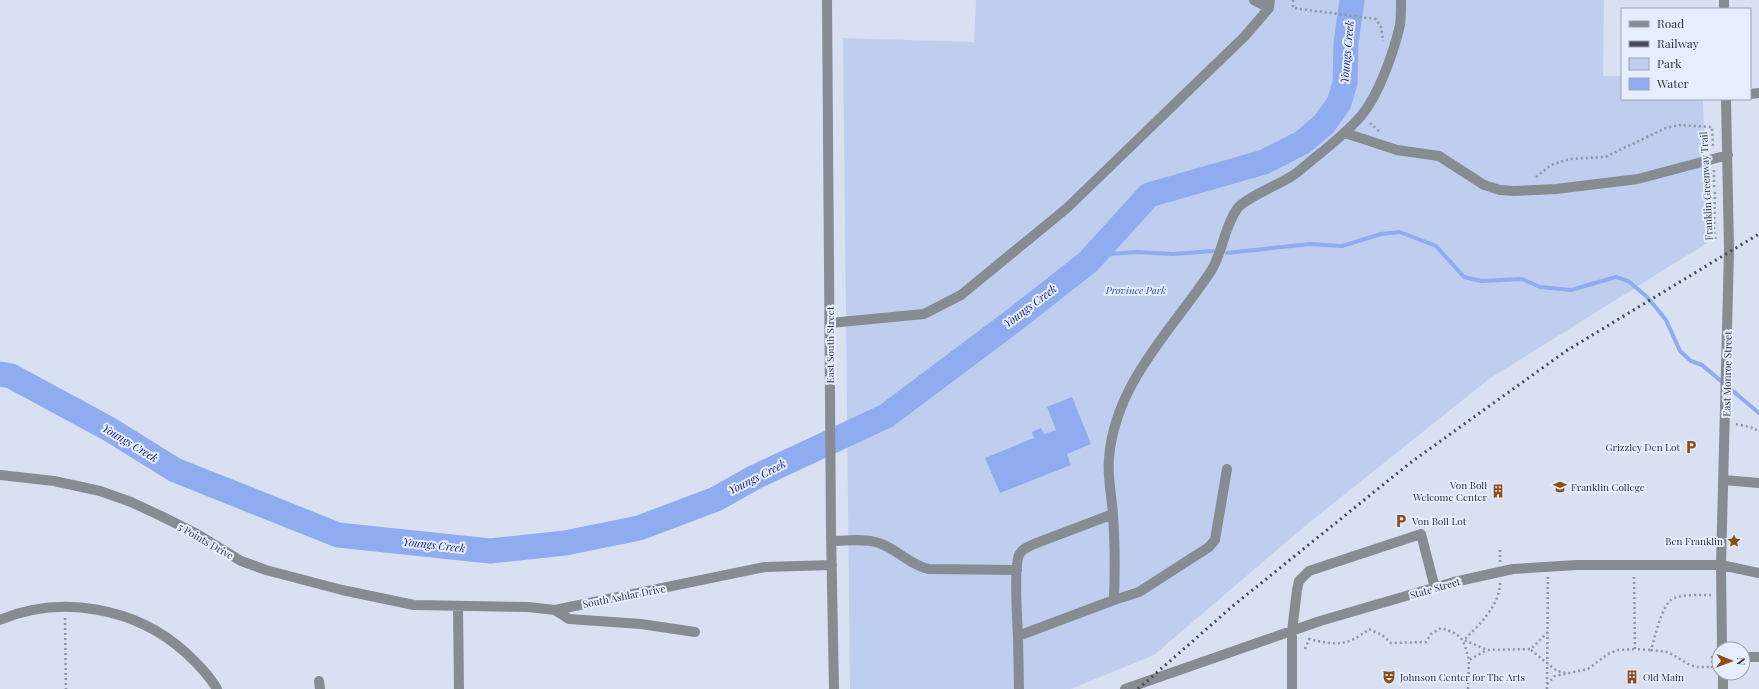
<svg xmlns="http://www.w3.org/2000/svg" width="1759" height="689" viewBox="0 0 1759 689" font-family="'Playfair Display',serif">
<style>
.green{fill:#bfceef}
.water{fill:#90acf0}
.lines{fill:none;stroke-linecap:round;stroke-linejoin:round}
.stream{stroke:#90acf0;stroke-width:4}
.river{stroke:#90acf0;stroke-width:25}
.path{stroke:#8e94a1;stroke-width:2.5;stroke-dasharray:2 3;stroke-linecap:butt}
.minor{stroke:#878b92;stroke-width:10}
.rail{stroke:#484b54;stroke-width:3;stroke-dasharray:2 4;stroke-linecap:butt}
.labels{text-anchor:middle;stroke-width:4;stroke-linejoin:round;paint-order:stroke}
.street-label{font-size:10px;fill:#32353c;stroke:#e5edff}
.park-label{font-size:10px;font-style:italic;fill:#2f4dae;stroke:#e5edff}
.poi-label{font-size:10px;fill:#32353c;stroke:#e5edff;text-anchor:start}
.water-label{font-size:11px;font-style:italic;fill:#0f2180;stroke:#e5edff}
</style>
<rect width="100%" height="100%" fill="#d8e0f2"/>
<path class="green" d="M976 0H1604L1603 76H1622V99H1703L1707 243 1489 379 1305 526 1154 655 1071 689H850L843 38 974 42Z"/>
<path class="water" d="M1072 397 1091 444 1067 454 1071 465 1000 493 985 458 1034 438 1032 432 1041 428 1044 434 1056 430 1047 407Z"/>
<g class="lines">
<path class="stream" d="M1227 253 1310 244 1342 246 1381 234 1400 232 1436 246 1464 277 1481 281 1522 279 1540 287 1571 290 1616 277 1628 281 1646 296 1658 310 1666 320 1680 351 1691 361 1702 365 1759 413
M1088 262 1110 254 1137 252 1173 254 1213 251"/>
<path class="river" d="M0 374 11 376 109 429 175 470 338 535 490 551 565 543 639 528 716 499 755 477 886 416 1018 317 1088 262 1149 195 1264 162 1303 142 1324 124 1339 103 1345 83 1346 43 1352 0"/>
<path class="path" d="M1293 0V8L1376 19 1381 27 1383 41
M1370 123 1380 132
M1714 170V187
M1536 177 1551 165 1569 159 1605 157 1666 128 1678 125 1712 127 1713 147
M1715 192 1714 231 1716 241
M1736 424 1754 428 1759 432
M1500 550V562
M1634 577 1635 649 1651 650
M1500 583C1500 605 1479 625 1464 640L1487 650 1531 649 1548 632
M1711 595C1702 595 1678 594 1671 600 1661 608 1655 637 1651 650L1668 652 1690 665 1696 667H1712
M65 618 66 689
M1305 649 1309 639C1335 645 1347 647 1369 629L1382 635 1391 643 1426 642 1431 634 1441 628C1463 635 1463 638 1469 660
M1531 650 1557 671 1566 673
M1712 656V669
M1547 684 1548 577
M1468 689 1469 660 1487 650
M1547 689V684L1555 676 1588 669 1608 654 1618 650 1635 649"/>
<path class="minor" d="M827 0 831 532 834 689
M1254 0 1269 8
M1724 0V9
M1750 94 1759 93
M1345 133 1397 150 1439 156 1484 185 1500 190 1514 191 1556 189 1638 179 1728 155
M830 323 924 314 961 295 1067 208 1245 36 1269 8 1270 0
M0 475 54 481 100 491 131 502 161 516 197 534 241 561 266 570 342 590 414 605 528 607 555 610 765 567 832 565
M1724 480 1759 483
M832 541C846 541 865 538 879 543 897 549 910 565 929 569L1017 570
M1114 600 1139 592 1209 547 1215 540 1227 469
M458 606 459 689
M555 610 569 619 641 624 695 632
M0 620C62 594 136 608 185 652 197 663 209 675 217 689
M1018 636C1017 619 1014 567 1019 555 1022 549 1028 547 1034 544L1113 514
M1722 649 1721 565 1729 250 1726 99
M1743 657H1759
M1723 673V689
M319 681 320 689
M1019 689 1018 636 1114 600C1115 572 1115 543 1113 515 1112 496 1107 477 1109 458 1115 383 1172 330 1211 271 1223 252 1224 227 1237 209 1243 199 1280 184 1292 176 1300 171 1308 163 1317 156 1332 144 1348 131 1361 116 1379 95 1394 51 1400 25 1401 17 1401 8 1401 0
M1125 689 1320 621 1454 582 1513 569 1577 565H1721L1759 573
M1292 689V631L1297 590 1299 581 1309 571 1421 534 1435 588"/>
<path class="rail" d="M1138 689 1234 605 1410 463 1566 351 1759 234"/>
</g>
<defs>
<g id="parking-bare" transform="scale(1.08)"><path d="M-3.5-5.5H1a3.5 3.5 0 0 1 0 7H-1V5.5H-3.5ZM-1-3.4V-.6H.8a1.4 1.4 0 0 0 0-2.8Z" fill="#8d4e15" stroke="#e5edff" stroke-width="2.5" paint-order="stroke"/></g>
<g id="university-bare" transform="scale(1.08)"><path d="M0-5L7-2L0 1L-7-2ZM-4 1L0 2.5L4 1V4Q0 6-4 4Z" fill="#8d4e15" stroke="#e5edff" stroke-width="2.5" paint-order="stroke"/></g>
<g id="building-bare" transform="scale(1.08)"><path d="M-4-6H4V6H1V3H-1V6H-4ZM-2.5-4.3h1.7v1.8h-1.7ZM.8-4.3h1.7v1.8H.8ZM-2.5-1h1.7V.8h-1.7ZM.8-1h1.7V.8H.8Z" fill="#8d4e15" stroke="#e5edff" stroke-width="2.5" paint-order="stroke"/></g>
<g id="sight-bare" transform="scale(1.08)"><path d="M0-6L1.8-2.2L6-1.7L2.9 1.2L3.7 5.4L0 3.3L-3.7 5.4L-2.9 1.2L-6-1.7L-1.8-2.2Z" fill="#8d4e15" stroke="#e5edff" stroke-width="2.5" paint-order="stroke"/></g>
<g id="theatre-bare" transform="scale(1.08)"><path d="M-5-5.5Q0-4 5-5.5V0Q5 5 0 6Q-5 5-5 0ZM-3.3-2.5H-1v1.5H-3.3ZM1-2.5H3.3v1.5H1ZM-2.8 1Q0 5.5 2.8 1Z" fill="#8d4e15" stroke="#e5edff" stroke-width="2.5" paint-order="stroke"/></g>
</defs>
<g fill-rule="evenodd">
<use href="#parking-bare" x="1691" y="447"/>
<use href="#university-bare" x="1560" y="487"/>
<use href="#building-bare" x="1498" y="491"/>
<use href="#parking-bare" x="1401" y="521"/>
<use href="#sight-bare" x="1734" y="541"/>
<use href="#theatre-bare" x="1389" y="677"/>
<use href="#building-bare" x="1632" y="677"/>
</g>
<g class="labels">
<g class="street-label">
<text transform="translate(1706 186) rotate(-93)" y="4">Franklin Greenway Trail</text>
<text transform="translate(830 345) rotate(-90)" y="4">East South Street</text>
<text transform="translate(1727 374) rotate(-89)" y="4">East Monroe Street</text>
<text transform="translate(206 541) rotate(30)" y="4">5 Points Drive</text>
<text transform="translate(1435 588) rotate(-16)" y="4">State Street</text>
<text transform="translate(624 596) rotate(-11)" y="4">South Ashlar Drive</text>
</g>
<g class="park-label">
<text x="1136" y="294">Province Park</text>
</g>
<g class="poi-label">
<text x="1680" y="451" text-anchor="end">Grizzley Den Lot</text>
<text x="1487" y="489" text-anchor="end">Von Boll<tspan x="1487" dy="12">Welcome Center</tspan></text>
<text x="1571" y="491">Franklin College</text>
<text x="1412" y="525">Von Boll Lot</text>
<text x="1723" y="545" text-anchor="end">Ben Franklin</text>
<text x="1400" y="681">Johnson Center for The Arts</text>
<text x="1643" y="681">Old Main</text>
</g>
<g class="water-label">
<text transform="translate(1347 52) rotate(-85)" y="4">Youngs Creek</text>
<text transform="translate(1030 306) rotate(-37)" y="4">Youngs Creek</text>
<text transform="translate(130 443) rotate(31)" y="4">Youngs Creek</text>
<text transform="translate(757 477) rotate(-27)" y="4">Youngs Creek</text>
<text transform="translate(434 545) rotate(6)" y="4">Youngs Creek</text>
</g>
</g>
<rect x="1621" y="8" width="130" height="92" fill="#e5edff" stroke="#9da3b1"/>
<rect x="1629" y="21" width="20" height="6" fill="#878b92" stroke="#9da3b1"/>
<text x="1657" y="28" font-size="12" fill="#32353c">Road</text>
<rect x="1629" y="41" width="20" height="6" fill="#484b54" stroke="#9da3b1"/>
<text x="1657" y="48" font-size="12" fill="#32353c">Railway</text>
<rect x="1629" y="58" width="20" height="12" fill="#bfceef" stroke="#9da3b1"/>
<text x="1657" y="68" font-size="12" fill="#32353c">Park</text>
<rect x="1629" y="78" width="20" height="12" fill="#90acf0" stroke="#9da3b1"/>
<text x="1657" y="88" font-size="12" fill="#32353c">Water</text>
<g transform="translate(1731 661) rotate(91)"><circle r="19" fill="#e5edff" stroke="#9da3b1"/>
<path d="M0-3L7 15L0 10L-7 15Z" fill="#8d4e15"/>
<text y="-6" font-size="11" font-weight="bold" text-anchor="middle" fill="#32353c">N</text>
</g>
</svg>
